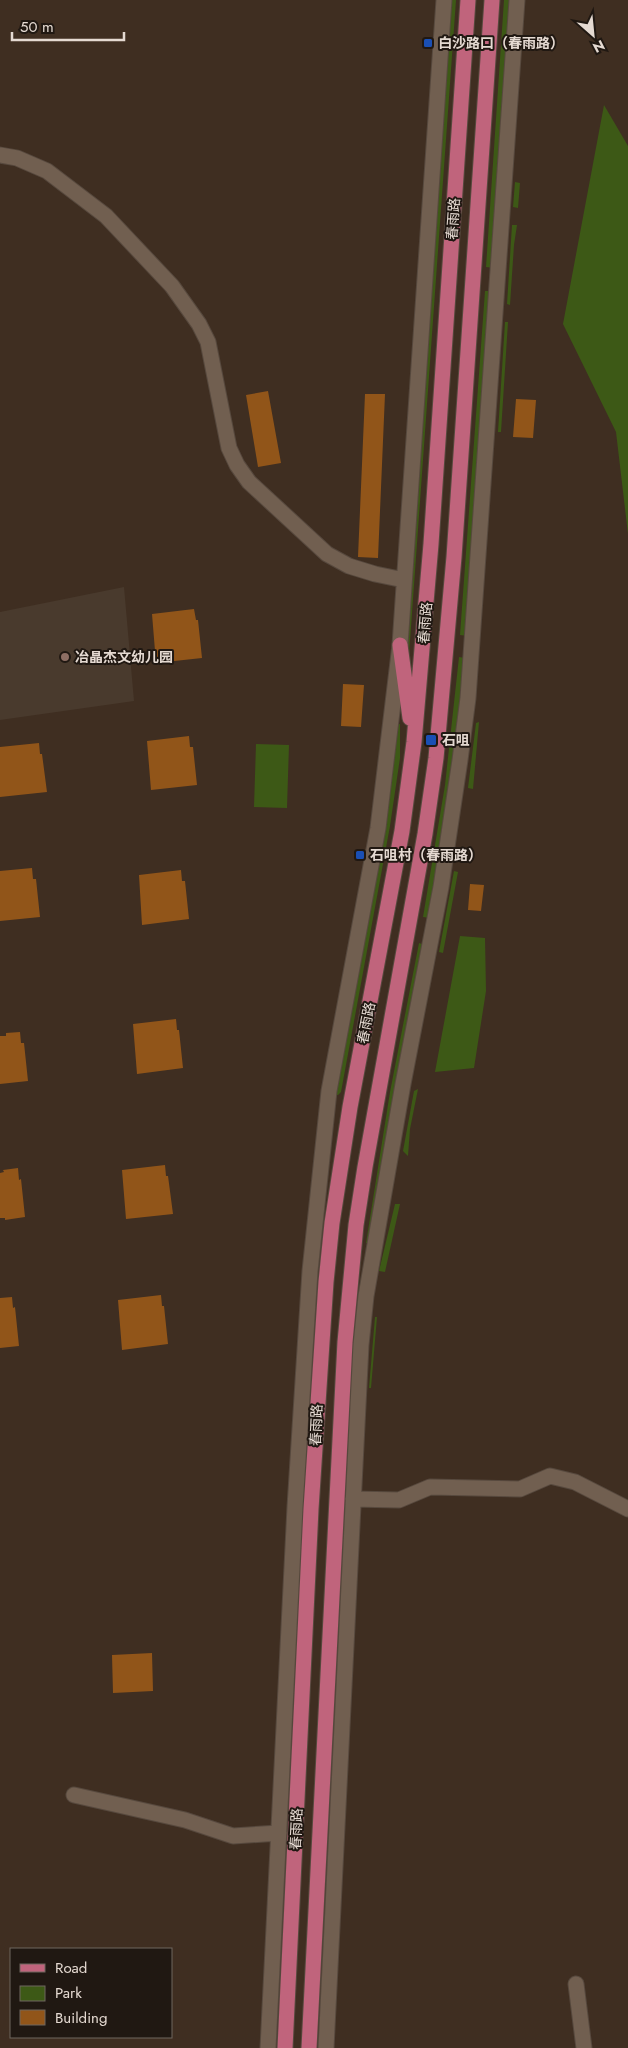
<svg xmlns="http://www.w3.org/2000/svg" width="628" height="2048" viewBox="0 0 628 2048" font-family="Jost,'Noto Sans SC',sans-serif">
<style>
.education{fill:#493a2d}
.green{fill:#3d5916}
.building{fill:#915519}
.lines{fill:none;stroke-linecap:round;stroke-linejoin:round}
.minor-casing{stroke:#57493e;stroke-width:17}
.major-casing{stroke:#57493e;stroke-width:17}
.minor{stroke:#715f50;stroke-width:15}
.major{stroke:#c0647c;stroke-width:15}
.transit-dot{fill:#1a4fb4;stroke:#201812;stroke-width:2}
.education-dot{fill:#8d6e63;stroke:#201812;stroke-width:2}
.labels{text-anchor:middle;stroke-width:4;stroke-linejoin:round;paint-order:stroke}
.poi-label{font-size:14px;font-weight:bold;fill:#e5dad2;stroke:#201812;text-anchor:start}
.street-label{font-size:14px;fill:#e5dad2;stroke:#201812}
</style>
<rect width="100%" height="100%" fill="#3f2e21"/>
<path class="education" d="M124 587 134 701 0 720V612Z"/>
<path class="green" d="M448 0H456L409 655 406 627Z
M504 0H513L495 268 486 267Z
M604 105 628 146V534L616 432 563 324Z
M515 182 520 183 518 208 513 207Z
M512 225H517L514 245 510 305 507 304Z
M485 291H493L468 636 460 635Z
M505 322H508L501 432H498Z
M459 657 465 658 459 721 430 918 423 917 445 785Z
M479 722 473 789 468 788 476 723Z
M396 724H400V758L390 826 341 1092 338 1095H335Z
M256 744 289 745 287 808 254 807Z
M454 871 458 872 443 953 439 952Z
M460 936 485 938 486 991 474 1068 435 1072Z
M419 943 425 945 368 1243H366L390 1092Z
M418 1089 410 1129 408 1156 403 1151 414 1091Z
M395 1204H400L385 1272 379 1271Z
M375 1317H377L371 1388H369Z"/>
<path class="building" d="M268 391 281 463 258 467 246 395Z
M365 394H385L378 558 358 557Z
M516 399 536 400 533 438 513 437Z
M194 609 196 620H198L202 658 156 663 152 614Z
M343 684 364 685 361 727 341 726Z
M189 736 190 747H193L197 785 151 790 147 741Z
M39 743 40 754H42L47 792 0 797V747Z
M32 868 33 879H36L40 917 0 921V871Z
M181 870 182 881H185L189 919 142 925 139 875Z
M470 884 484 885 481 911 468 910Z
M176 1019 177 1030H179L183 1068 137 1074 133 1024Z
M20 1032 21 1043H24L28 1081 0 1084V1036H6V1033Z
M165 1165 166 1176H168L173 1214 126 1219 122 1170Z
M18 1168 19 1180 21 1179 25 1217 5 1220V1218H0V1173L4 1172 3 1170Z
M161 1295 162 1306H164L168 1344 122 1350 118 1300Z
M12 1297 13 1308 15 1307 19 1346 0 1348V1298Z
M152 1653 153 1691 113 1693 112 1655Z"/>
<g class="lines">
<g class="minor-casing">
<path id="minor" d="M0 155 17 158 47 171 106 216 172 286 199 324 208 342 229 448 237 465 249 482 327 554 349 566 375 574 404 580
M353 1499 399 1500 430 1487 520 1489 550 1476 575 1482 628 1509
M74 1795 185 1820 233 1836 279 1833
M576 1984 584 2048
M268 2048 295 1507 310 1271 329 1091 378 828 400 645 444 0
M326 2048 361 1345 366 1296 403 1084 441 887 460 760 468 698 517 0"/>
</g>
<g class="major-casing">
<path id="major" d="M400 645 410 718
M285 2048 311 1509 326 1282 332 1223 350 1107 402 831 414 742 431 544 468 0
M309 2048 345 1342 356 1225 365 1167 425 834 436 758 454 557 492 0"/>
</g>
<use href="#minor" class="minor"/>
<use href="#major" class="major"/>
</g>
<g class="transit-dot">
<rect x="423" y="38" width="10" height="10" rx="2.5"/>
<rect x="425" y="734" width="12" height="12" rx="2.5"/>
<rect x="355" y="850" width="10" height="10" rx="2.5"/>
</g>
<circle class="education-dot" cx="65" cy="657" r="5"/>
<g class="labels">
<g class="poi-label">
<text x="438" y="48">白沙路口（春雨路）</text>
<text x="75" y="662">冶晶杰文幼儿园</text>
<text x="442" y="745">石咀</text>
<text x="370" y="860">石咀村（春雨路）</text>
</g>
<g class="street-label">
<text transform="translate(453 219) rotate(-86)" y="5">春雨路</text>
<text transform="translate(425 623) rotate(-85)" y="5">春雨路</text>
<text transform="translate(366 1023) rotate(-79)" y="5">春雨路</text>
<text transform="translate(316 1425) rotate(-87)" y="5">春雨路</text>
<text transform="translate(296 1829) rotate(-87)" y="5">春雨路</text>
</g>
</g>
<rect x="10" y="1948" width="162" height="90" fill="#201812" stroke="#6f665f"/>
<rect x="20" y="1964" width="25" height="8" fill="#c0647c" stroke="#6f665f"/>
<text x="55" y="1973" font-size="15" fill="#e5dad2">Road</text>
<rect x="20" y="1986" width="25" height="15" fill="#3d5916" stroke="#6f665f"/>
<text x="55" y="1998" font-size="15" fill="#e5dad2">Park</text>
<rect x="20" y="2010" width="25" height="15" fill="#915519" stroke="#6f665f"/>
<text x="55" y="2023" font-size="15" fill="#e5dad2">Building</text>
<g transform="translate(593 35) rotate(153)" stroke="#201812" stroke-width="4" paint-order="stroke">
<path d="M0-4L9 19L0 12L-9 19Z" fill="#e5dad2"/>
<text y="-8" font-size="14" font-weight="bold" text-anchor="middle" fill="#e5dad2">N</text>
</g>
<path d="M12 32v8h112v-8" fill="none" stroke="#e5dad2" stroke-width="2.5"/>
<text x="20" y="32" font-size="15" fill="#e5dad2" stroke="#201812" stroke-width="4" paint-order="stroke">50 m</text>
</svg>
